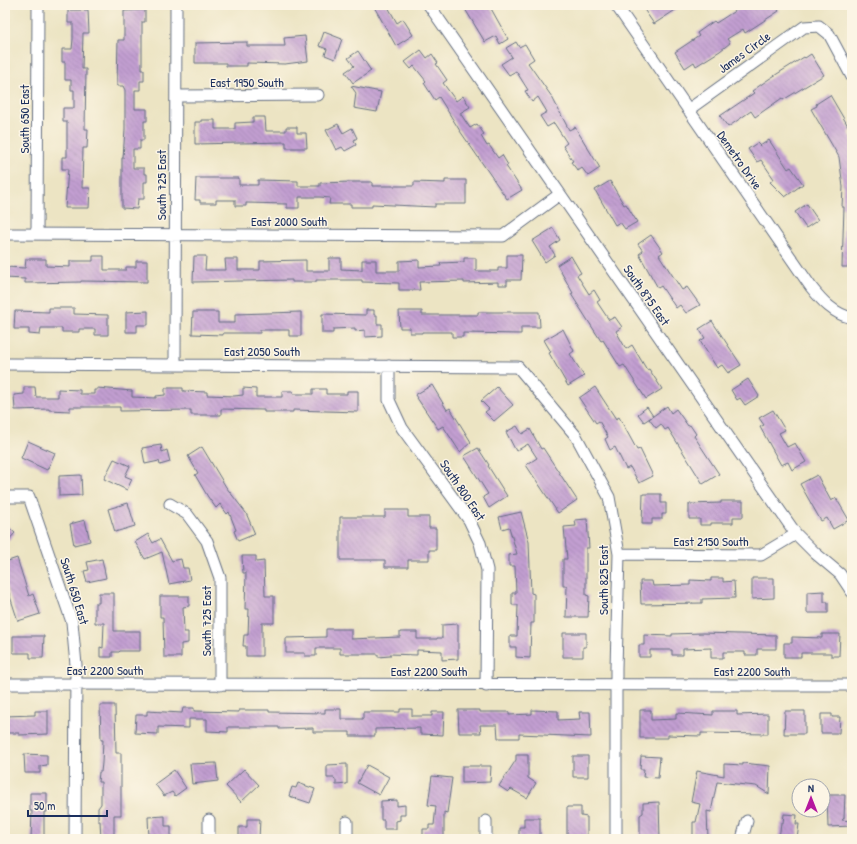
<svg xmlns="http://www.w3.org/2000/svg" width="857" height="844" viewBox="0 0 857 844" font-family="'Patrick Hand',sans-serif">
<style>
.building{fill:url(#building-back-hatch)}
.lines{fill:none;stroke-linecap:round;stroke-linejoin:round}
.minor-casing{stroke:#646e81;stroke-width:13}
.minor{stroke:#fff;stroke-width:11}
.labels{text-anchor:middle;stroke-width:3;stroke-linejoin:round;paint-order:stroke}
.street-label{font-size:13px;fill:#1b2f5e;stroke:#fcf5e5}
</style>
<defs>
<pattern id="building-back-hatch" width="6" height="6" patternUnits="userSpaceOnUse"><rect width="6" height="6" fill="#c29fd1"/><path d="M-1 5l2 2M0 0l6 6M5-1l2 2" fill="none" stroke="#9d82ad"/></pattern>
</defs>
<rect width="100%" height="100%" fill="#fcf5e5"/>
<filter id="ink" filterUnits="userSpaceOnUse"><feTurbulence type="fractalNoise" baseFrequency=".025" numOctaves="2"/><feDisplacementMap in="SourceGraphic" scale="8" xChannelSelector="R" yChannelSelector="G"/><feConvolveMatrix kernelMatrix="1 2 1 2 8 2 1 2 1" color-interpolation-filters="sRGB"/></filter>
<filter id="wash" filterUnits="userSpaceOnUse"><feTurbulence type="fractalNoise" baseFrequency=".012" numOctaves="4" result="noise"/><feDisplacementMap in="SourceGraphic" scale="16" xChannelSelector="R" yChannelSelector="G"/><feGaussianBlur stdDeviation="0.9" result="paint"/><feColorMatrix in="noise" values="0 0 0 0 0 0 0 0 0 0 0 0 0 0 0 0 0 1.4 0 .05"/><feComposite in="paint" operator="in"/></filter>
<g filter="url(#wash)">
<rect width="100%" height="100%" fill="#ece4c3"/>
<g id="blocks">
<path class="building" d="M373 5H387L397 23 403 19 413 35 396 46Z
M473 5H489L508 39 500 44 496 36 485 42 465 9Z
M641 5H683L654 24Z
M744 5H775L779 11 745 33 743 29 727 39 730 43 720 51 696 66 694 62 685 68 675 52 699 36 697 33 714 21 716 23Z
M68 10H88L89 33H83L82 69H86L85 129H88L87 148H83L82 188H90L89 208H65L68 169H62V157H67V122H63V108H74V90H71V80H65V62H62V49H72L73 39V23H68Z
M145 10V22H142V70H144V81H140V90H135V109H147V121H144V140H140V149H133V168H144V174H147V182H144V199H138L137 209 122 208V158H123L125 129V90L123 86H117L118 40H124V11Z
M324 32 342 39 335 59 325 55 327 49 319 46Z
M305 36 308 61 285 64 247 63V66H226V63H195V43L247 42V46H285L284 38Z
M516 42 519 47 525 44 534 59 528 63 552 97 569 130 575 127 600 168 588 176 582 168 578 171 571 162 573 161 563 146 567 143 554 123 547 127 540 116 547 112 538 97 532 102 525 91 528 90 516 71 509 75 501 64 512 57 506 48Z
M421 50 427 58 432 54 438 63 436 64 447 80 443 83 456 101 463 96 470 107 460 113 470 128 477 124 484 134 481 136 487 146 489 145 498 158 502 155 508 165 506 166 522 190 507 199 460 131 439 97 435 100 424 83 426 81 414 66 411 69 405 62Z
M358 51 371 71 353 83 345 72 354 66 348 58Z
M811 54 824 75 783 100 782 98 755 117 751 111 728 127 720 116 754 93 752 91 769 79 804 57 805 58Z
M351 86 381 92 377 112 354 108 356 93Z
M830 95 851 131 848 132 852 138V267H842L844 207H842L843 187 839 157 811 109 817 106 816 104Z
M253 117H265L266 131H286V127H297V133H306L307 148H286V142L195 144V122H201V120H215V129H235V123L253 122Z
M338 124 343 133 352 128 357 138 354 140 356 145 345 151 342 147 336 150 326 130Z
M769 140 788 169 791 167 803 184 785 197 770 182 774 179 761 160 757 162 748 149 757 143 760 146Z
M196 178H239V185H258V180L298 181V186H320V183L351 182H372V186H414V182L445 183V180H466V204H435V207L372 204V207H351V204H329L330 198 320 197H299V208H287V204L246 203V206H235V200H216V203H200V200H195Z
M610 181 624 205 626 204 637 222 625 229 620 222 615 225 595 190Z
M807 204 818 220 806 228 795 212Z
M553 228 560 240 550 247 555 255 545 262 532 241Z
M651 235 663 252 659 255 682 290 687 287 700 305 686 313 680 305 676 308 661 286 658 288 639 254 643 251 638 244Z
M507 255H522L521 280H507V285H498V282L464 283V281L419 282 420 290H399V283L362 282V280H316V282H292V280L193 282 194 256H206L205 270H226L225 259H238V270H260V261L306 260V271H329V258H341V269L362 270V260H376V271H399V261L419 260V267L441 266 440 263 464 262V258H476V271H498V268H507Z
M93 256H104V270H126V267H136V261H147V282L81 281V282L25 283V279L5 278V267L25 268 26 259H46V266L70 267V261H93Z
M571 256 581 273 577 275 589 294 594 290 600 300 597 302 609 320 615 317 622 327 616 331 626 349 632 345 647 370 649 369 662 389 646 399 624 365 620 367 603 340 601 341 571 294 573 293 557 265Z
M49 308H74V314L108 315V335H95V329H79V332H62V328H41L40 335 29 334V329H14L15 311 49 312Z
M366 310H374V315H377V324H382V336L365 337V330L355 331V328L333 329V333H322V314L366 315Z
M148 311V325H137V332H126V312Z
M399 311H422V315H478V312H539L540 327H521V334L463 333V337H452V332H422V333H410V328H400Z
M193 312H218V323H235V314L301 312V336H289V330H260V333H223V335L192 334Z
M712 321 741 365 728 373 722 365 717 368 700 341 705 338 699 329Z
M563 329 574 351 570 354 584 376 568 386 549 353 551 352 544 340Z
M748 379 759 396 745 405 740 398 737 400 731 390Z
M432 385 447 410 450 408 471 442 460 452 443 426 438 429 415 395Z
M24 387H35L36 397H58V389L80 390V394H94V390H97V388L132 391V397L156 398V396L165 395V388H183V391L207 392V395L234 396 243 395V388L256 389V397H282V391H293V394H313V389H326V394H347V391H358V412L293 410V412H264V410L221 409V415H191V410L120 411V407H70V411L49 410V409L15 410 14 395 24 394Z
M497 387 513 405 494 421 485 412 489 409 481 401Z
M595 387 616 419 619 417 637 450 640 449 653 476 639 483 630 467 626 469 615 447 610 450 605 439 608 437 599 421 596 423 579 398Z
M667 406 671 413 676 409 688 426 690 425 696 434 694 436 719 474 703 484 668 428 665 430 661 424 656 428 649 419Z
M647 407 653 416 644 422 638 414Z
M773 410 785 430 779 433 787 447 795 443 806 462 792 470 788 462 781 465 760 427 764 425 759 418Z
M517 426 522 434 530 429 541 449 543 448 577 500 558 513 526 465 537 458 528 444 516 451 506 432Z
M28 441 55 453 47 470 21 458Z
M161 445 162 452 167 450 170 462 160 465 159 461 145 464 142 448Z
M202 447 226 487 246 513 255 534 238 541 234 531 236 530 229 512 227 514 220 504 216 508 208 497 195 475 198 473 188 456Z
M478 448 489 465 488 466 507 496 489 508 483 497 488 494 464 456Z
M114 459 130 466 125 476 132 479 127 490 104 479Z
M81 475 82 495 59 496V476Z
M817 475 831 501 836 498 849 520 833 529 827 518 821 521 800 484Z
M643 494H661V503H666V514H662V519H652V524H642Z
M721 501H743V517H733V523H711V525H700V519H689V504L721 503Z
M128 503 135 526 115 532 108 509Z
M385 510H408V517H429V528H436V550H429V560H408V567H385V560H340V517H385Z
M521 512 529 542 531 593 534 594V623H531L530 658 516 657V647H510V636H517L518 605H512V593H516L515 566H509V555L517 554 509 527 502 529 499 517Z
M587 519 589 548H586V595L589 596 588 617H566L567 586H563V559H567L564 527 576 526 575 520Z
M85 520 90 541 74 545 70 524Z
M5 524 15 533 5 544Z
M148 534 153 543 160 539 172 561 181 559 183 568H188L190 580 169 584 162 552 145 559 135 542Z
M242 556H256V562L264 561 265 596H274V623H262V656H246V646H243L244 635H248L249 609H245L246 573H243Z
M17 558 29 596 33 594 40 614 18 621 5 581V562Z
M102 559 106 578 87 582 84 571 89 570 87 562Z
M711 578H723V582L734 581 735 598 702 599V603L641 604 640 581H652L653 586 690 585V580L711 581Z
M752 578H774V598L752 599Z
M824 591V602H828V613H807V592Z
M99 593H114V631H140V651H120L119 652H112V657H100V647L103 648 104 623H95V603H99Z
M160 596H189V606L183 607 184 632H188V643L181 644V657H164L163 617H160Z
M458 624V659L442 660V651L417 650V655L390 654V656L378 657V654H340V648H316V656H305V653H286V638L326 637V629H351V639L400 637V632H417V639H437V638H442V625Z
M563 633H586V647H583V657H563Z
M702 633 776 635V649H757V655H745V652H723V658H711V648L683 649V655H672V650H650V657H639V645H644V635L672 636V634Z
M822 634H840L839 656H831V653H801V657H784V643H792V637L822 638Z
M13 636H44L43 658H30V653H13Z
M100 705H115L116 753H121V815H114V839H101L100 821H98V808L101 804V782H98L99 772H101L102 763 103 740H101Z
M183 708H194V711L239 712V710H269V712L325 713V709H341V719H363V712H400V709H412V716H432V712H444L443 735 420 734V728L375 729V736H350V732H313V728L279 729V727H228V732L207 731V719H189V728L158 727V734L135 733 136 715H147V711L182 713Z
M458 710H480V712H509V715L532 714V710L558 711V720L580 719 579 712H590L591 737 519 734V738H498L497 725H480L481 733H459Z
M640 710H651V720L676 719V713L713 715V711H737V715L768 714V734L701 733V736L668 735V738H640Z
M35 711H48V734L19 735V733H5V716L35 715Z
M785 711H805V734H784Z
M821 714H832V717H840L839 733H821Z
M24 754 47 755V765L40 766V773H25Z
M516 755H528V778L536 783 527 798 511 789 508 792 499 786 516 760Z
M573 756H588V777H573Z
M641 756 660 757 658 778 643 777 644 769H640Z
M216 763 218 781 192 784 190 764Z
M743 763 770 766 769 794 756 786 717 782 711 812 707 811 708 839H693V822H696L700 804 691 802 697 771 724 776V764L743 765Z
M347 764V784L336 785V780L334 778H327V765Z
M367 765 389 777 379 795 357 783Z
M462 766H491L490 782 462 783Z
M244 769 259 785 241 802 226 786Z
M174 770 186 788 175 796 172 792 164 796 155 784Z
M432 776 452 778 447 813 444 812V839H423V829H429V825H434L436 806 428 805Z
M298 783 315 789 310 803 289 796 292 787 296 788Z
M30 793H47V812H44V839H31L32 811H30Z
M827 795H845L844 818 842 820 852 821V826L828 827Z
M397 800V806L405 805V815H400V820L396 821V829H384V820H381V801Z
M659 802 660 839H640V815L643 813V803Z
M567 807H581V816L587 817V839H567Z
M784 814 797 815 796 824H799L797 839H779L781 823H783Z
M165 816V826H171V837L149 839 148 817Z
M524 818H540V838H519V827H524Z
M247 819H260L259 839H239V827H247Z"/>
</g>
</g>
<g filter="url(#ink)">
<use href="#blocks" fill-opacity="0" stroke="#646e81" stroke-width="1"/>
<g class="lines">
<g class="minor-casing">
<path id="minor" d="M429 5 796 534 815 553 840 574 852 592
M616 5 811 287C822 301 834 314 852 318
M176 96 318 95
M688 110 804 27 819 26 829 34 852 77
M5 234 503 236 560 194
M37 234 38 5
M5 364 518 367 576 436 609 497 619 554 616 668V839
M175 365 176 5
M389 366V400L402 428 469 520 480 543 487 570 486 686
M5 497H29L72 622 76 665 75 839
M170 504 187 514 207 541 220 578V685
M619 554 761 555 796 534
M5 684 852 685
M486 821V839
M209 839V820
M347 839V822
M742 839 747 821"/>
</g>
<use href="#minor" class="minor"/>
</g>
</g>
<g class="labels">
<g class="street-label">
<text transform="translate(744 52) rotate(-36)" y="5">James Circle</text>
<text x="247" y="87">East 1950 South</text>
<text transform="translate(24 119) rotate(-90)" y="5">South 650 East</text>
<text transform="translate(740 160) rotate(55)" y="5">Demetro Drive</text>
<text transform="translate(161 185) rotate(-90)" y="5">South 725 East</text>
<text x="289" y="226">East 2000 South</text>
<text transform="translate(647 295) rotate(55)" y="5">South 875 East</text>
<text x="262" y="356">East 2050 South</text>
<text transform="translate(463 490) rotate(56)" y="5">South 800 East</text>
<text x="711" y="546">East 2150 South</text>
<text transform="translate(603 580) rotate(-90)" y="5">South 825 East</text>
<text transform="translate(75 591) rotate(73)" y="5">South 650 East</text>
<text transform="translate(206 621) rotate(-90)" y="5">South 725 East</text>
<text x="105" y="675">East 2200 South</text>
<text x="429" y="676">East 2200 South</text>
<text x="752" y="676">East 2200 South</text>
</g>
</g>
<rect width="857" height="844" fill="none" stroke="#fcf5e5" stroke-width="20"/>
<g transform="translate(811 798)"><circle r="19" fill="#fcf5e5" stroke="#a2a6af"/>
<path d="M0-3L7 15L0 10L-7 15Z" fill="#b5179e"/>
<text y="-6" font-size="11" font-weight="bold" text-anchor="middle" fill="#1b2f5e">N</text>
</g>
<path d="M28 810v6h79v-6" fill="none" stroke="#1b2f5e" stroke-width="2"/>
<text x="34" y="810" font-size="12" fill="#1b2f5e" stroke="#fcf5e5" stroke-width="3" paint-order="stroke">50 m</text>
</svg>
